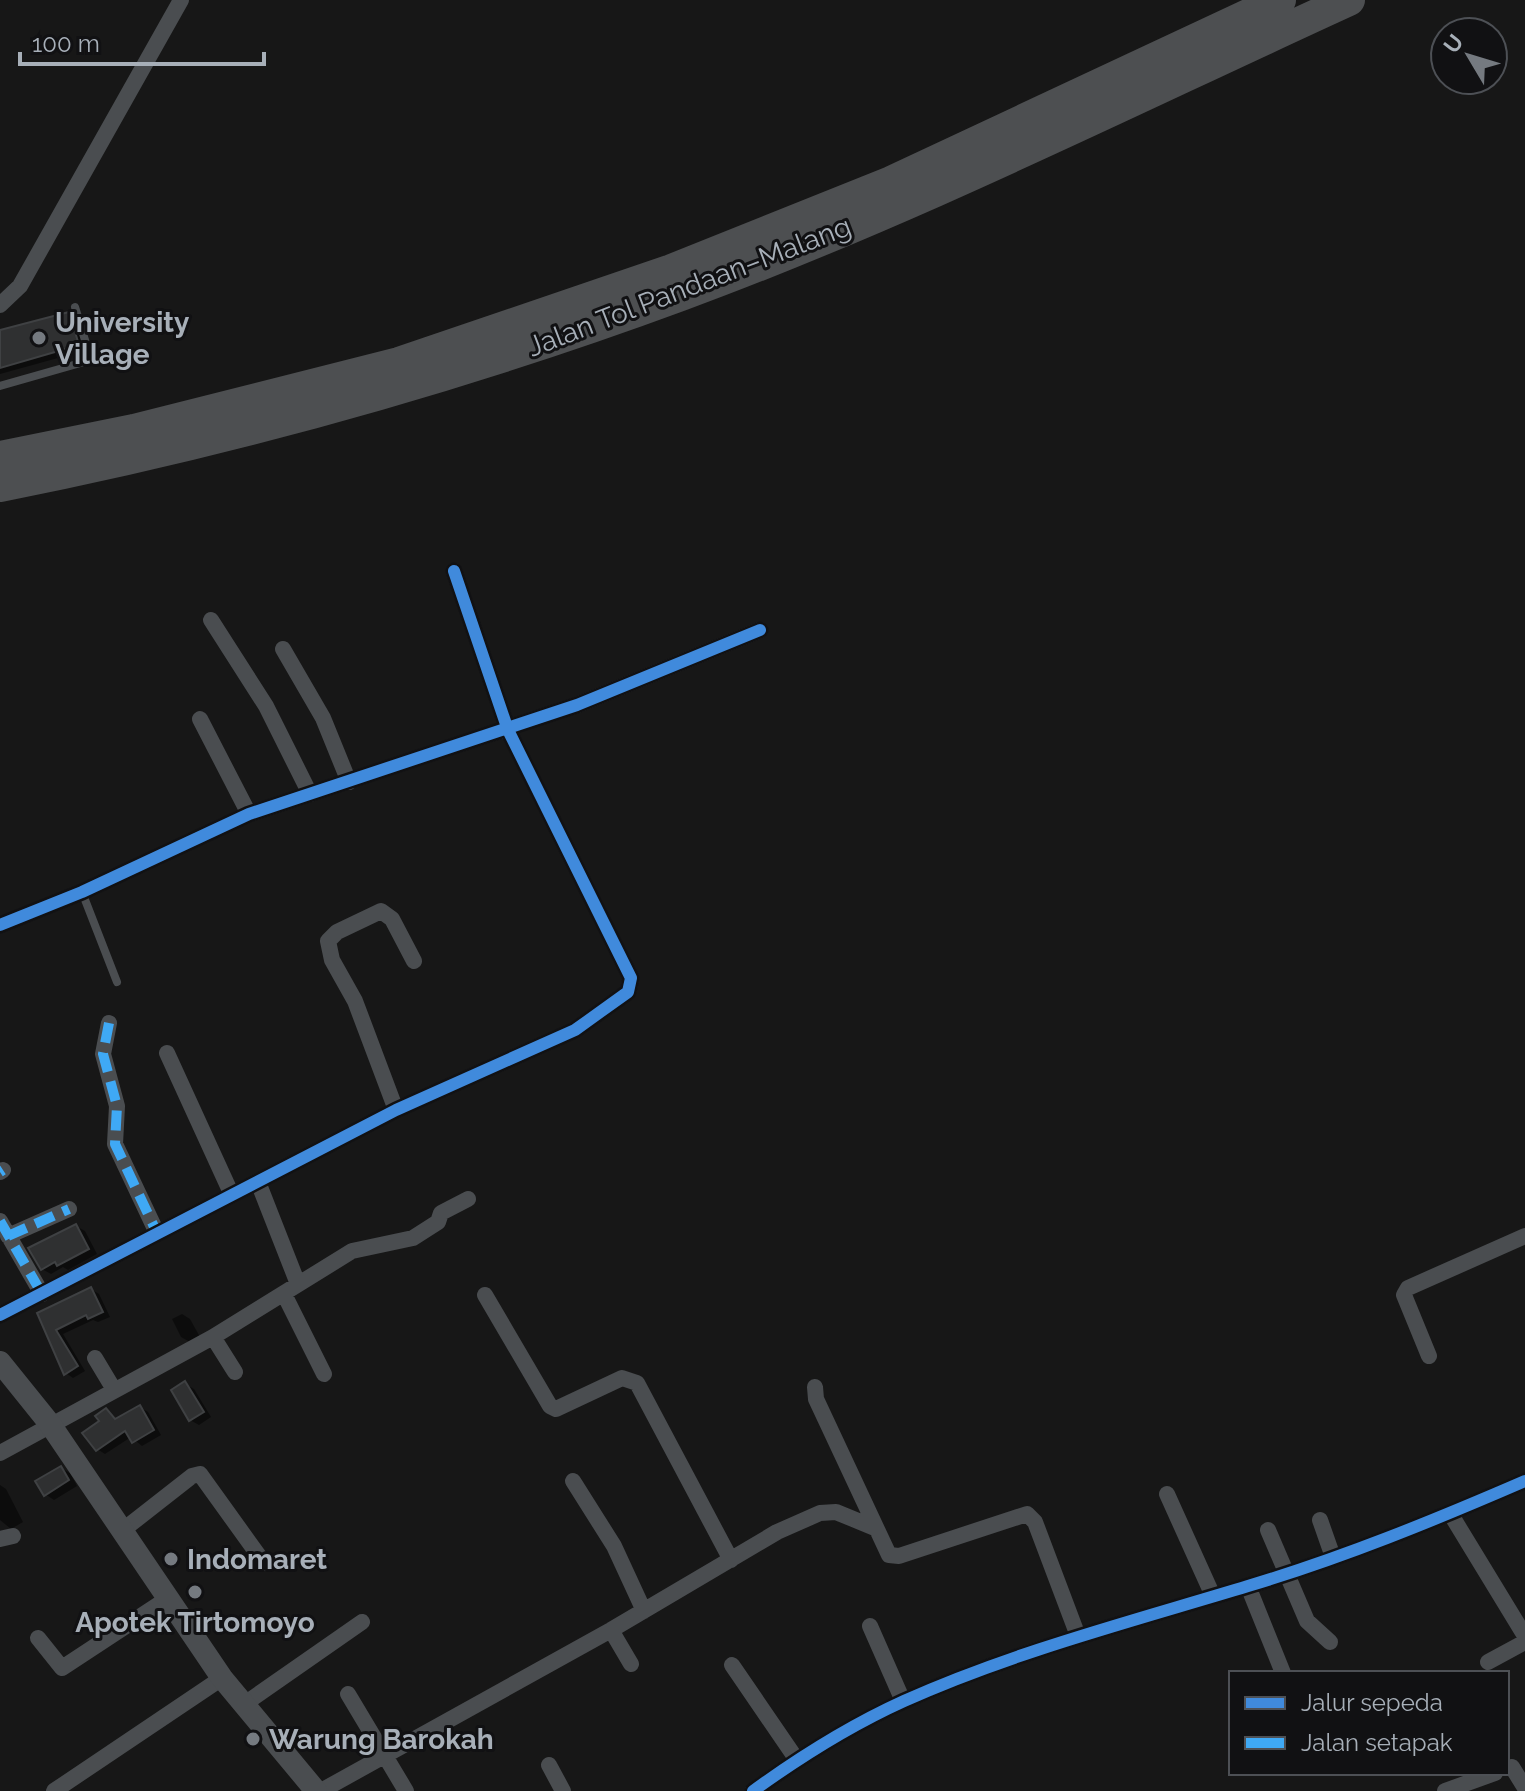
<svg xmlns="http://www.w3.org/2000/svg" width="1525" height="1791" viewBox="0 0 1525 1791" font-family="Raleway,sans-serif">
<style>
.shadow{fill:#0007}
.building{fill:#2f3031;stroke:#3f4143;stroke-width:2}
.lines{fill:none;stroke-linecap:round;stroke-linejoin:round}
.service{stroke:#4a4d50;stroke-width:8}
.minor{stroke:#4a4d50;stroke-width:16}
.tertiary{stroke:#4a4d50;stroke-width:22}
.motorway{stroke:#4d4f51;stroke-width:32}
.quiet{stroke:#3fa9f5;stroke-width:10;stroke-dasharray:20 10;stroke-linecap:butt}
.cycleway-casing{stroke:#111113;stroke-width:17}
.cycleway{stroke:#408adc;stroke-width:12}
.poi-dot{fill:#757a80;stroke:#111113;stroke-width:3}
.labels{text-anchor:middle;stroke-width:6;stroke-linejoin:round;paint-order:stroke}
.street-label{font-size:28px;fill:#a7afb8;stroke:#111113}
.poi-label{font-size:28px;font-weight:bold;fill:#a7afb8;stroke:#111113;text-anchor:start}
</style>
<rect width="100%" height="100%" fill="#171717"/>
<path class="shadow" d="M69 314 78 319 87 350 0 374V332Z
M76 1226 85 1231 97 1254 68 1270 63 1267 51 1274 42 1269Z
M91 1289 99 1294 110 1317 98 1322 93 1320 63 1334 85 1371 73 1378 66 1373 39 1314Z
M182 1314 190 1319 200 1337 190 1342 181 1337 172 1319Z
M185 1384 194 1389 211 1417 199 1425 190 1420Z
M140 1407 148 1412 161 1435 142 1446 131 1437 105 1454 97 1449 106 1410 118 1420Z
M61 1468 70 1473 77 1486 54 1500 45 1494Z
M0 1485 6 1489 23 1522 11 1529 0 1520Z"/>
<path class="building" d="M69 312 79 345 0 368V330Z
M76 1224 89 1249 57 1266 55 1262 41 1270 28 1248Z
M91 1287 103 1312 88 1319 86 1315 56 1330 78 1366 64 1375 37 1313Z
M185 1381 204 1412 189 1421 171 1390Z
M140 1405 154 1430 132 1443 125 1431 96 1451 82 1433 99 1421 95 1416 106 1408 115 1419Z
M61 1466 69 1480 44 1496 35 1481Z"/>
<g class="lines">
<path class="service" d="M0 386 91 360 75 307
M82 892 117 982"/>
<path class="minor" d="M0 305 20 286 181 0
M211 620 266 706 310 794
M283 649 323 718 349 782
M200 719 249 814
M0 925 82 892 249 814 577 705 760 630
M109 1023 103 1054 117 1106 115 1144 157 1233
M167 1053 231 1193
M396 1110 355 1001 332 960 328 941 337 932 381 911 392 919 414 961
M0 1172 3 1170
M258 1182 298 1284
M0 1221 42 1294
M8 1236 69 1209
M284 1294 324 1374
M485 1295 550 1406 556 1409 622 1378 637 1383 731 1560
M0 1315 396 1110 575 1030 628 992 631 978 508 730 454 571
M213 1337 235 1372
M1429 1356 1404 1295 1408 1288 1525 1236
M95 1358 113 1388
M815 1387 816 1399 889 1555 899 1556 1027 1514 1035 1522 1078 1636
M0 1453 213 1337 352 1251 413 1238 438 1222 441 1213 468 1199
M573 1481 614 1546 644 1611
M1167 1494 1213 1596
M1450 1513 1525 1636
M1320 1520 1333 1557
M123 1530 192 1476 200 1474 264 1563
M1268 1530 1307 1621 1330 1642
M0 1539 13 1536
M1248 1586 1283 1673
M870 1626 903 1701
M611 1630 631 1664
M38 1638 62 1668 170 1597
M1488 1662 1525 1642
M732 1665 797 1760
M348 1694 406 1791
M243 1705 362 1622
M549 1765 563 1791
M1512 1767 1525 1788
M54 1791 222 1678
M321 1791 611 1630 777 1532 820 1513 836 1512 875 1528
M753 1791C800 1757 851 1725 904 1701 1013 1652 1133 1621 1248 1586 1342 1558 1435 1520 1525 1481
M1445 1791 1495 1773"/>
<path class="tertiary" d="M0 1362 50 1424 222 1678 316 1791"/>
<path class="motorway" d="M0 457 134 430 399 363 669 271 891 182 1280 0
M0 486C232 440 459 377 681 295 909 211 1128 101 1349 0"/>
<path class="quiet" d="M109 1023 103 1054 117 1106 115 1144 157 1233
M0 1172 3 1170
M0 1221 42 1294
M8 1236 69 1209"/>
<g class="cycleway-casing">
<path id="cycleway" d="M0 925 82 892 249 814 577 705 760 630
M0 1315 396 1110 575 1030 628 992 631 978 508 730 454 571
M753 1791C800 1757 851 1725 904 1701 1013 1652 1133 1621 1248 1586 1342 1558 1435 1520 1525 1481"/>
</g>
<use href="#cycleway" class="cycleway"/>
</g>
<g class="poi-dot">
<circle cx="39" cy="338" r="8"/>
<circle cx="171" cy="1559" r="8"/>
<circle cx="195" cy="1592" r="8"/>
<circle cx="253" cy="1739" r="8"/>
</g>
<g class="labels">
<g class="street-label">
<text transform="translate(689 286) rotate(-21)" y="10">Jalan Tol Pandaan–Malang</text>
</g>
<g class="poi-label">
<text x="55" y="332">University<tspan x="55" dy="32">Village</tspan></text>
<text x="187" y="1569">Indomaret</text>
<text x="195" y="1632" text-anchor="middle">Apotek Tirtomoyo</text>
<text x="269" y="1749">Warung Barokah</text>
</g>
</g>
<rect x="1229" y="1671" width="280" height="104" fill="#111113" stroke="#4d5055" stroke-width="2"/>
<rect x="1245" y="1697" width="40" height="12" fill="#408adc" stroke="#4d5055" stroke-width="2"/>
<text x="1301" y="1711" font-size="24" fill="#a7afb8">Jalur sepeda</text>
<rect x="1245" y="1737" width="40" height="12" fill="#3fa9f5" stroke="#4d5055" stroke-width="2"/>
<text x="1301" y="1751" font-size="24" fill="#a7afb8">Jalan setapak</text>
<g transform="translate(1469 56) rotate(308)"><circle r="38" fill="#111113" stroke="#4d5055" stroke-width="2"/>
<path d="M0-6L14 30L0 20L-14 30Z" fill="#757a80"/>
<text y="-12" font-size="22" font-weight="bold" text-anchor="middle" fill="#a7afb8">U</text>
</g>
<path d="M20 52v12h244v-12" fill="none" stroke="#a7afb8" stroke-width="4"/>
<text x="32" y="52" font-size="24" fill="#a7afb8" stroke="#111113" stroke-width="6" paint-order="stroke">100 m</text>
</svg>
